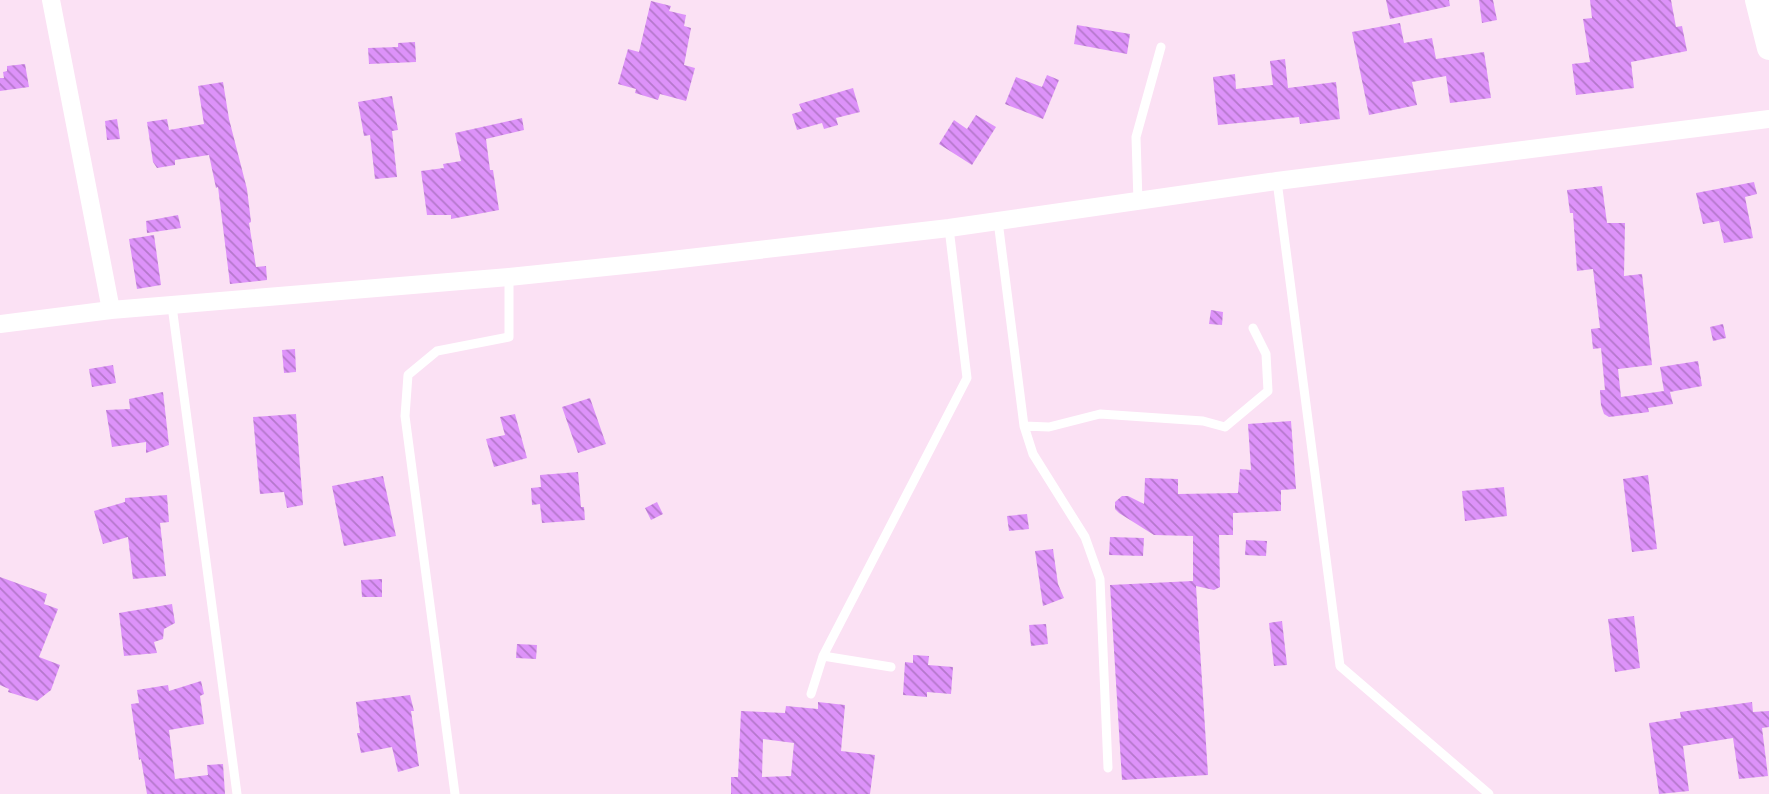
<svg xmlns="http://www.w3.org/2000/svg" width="1769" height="794" viewBox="0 0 1769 794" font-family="Lato,sans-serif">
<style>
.building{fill:url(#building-back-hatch);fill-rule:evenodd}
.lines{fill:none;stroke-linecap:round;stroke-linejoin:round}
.lane{stroke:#fff;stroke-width:9}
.street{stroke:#fff;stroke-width:18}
.secondary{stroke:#fff;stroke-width:24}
</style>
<defs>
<pattern id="building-back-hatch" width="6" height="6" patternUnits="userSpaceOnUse" patternTransform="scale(1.75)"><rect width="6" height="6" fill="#dd92f9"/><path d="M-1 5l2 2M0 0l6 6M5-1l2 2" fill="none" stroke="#b578cb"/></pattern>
</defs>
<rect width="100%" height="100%" fill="#fbe1f4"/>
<path class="building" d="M1386 0H1449L1450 6 1390 19Z
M1479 0H1493L1497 20 1482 23Z
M1590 0H1671L1676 27 1682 26 1687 51 1631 62 1634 88 1576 95 1572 64 1590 62 1583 19 1592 18Z
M651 1 671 6 669 11 686 15 684 26 691 28 684 65 695 68 686 101 660 94 658 100 635 93 636 89 618 84 628 49 639 52Z
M1400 23 1404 43 1432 38 1436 59 1484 52 1491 98 1450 103 1446 76 1412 82 1417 105 1369 115 1352 32Z
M1077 25 1130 34 1127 54 1074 44Z
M415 42 416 62 369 64 368 48 398 47V43Z
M1285 59 1288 88 1336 82 1340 119 1300 124 1299 117 1218 125 1213 77 1235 74 1236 89 1273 85 1270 61Z
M25 64 29 87 0 91V78H4L3 72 7 71V66Z
M1047 75 1059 80 1043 119 1005 104 1016 77 1042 87Z
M223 82 229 119 247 189 251 222 249 223 256 267 266 266 267 280 230 284 218 187 216 188 209 155 175 160V165L157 168 153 162 147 122 167 119 169 130 204 124 198 86Z
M853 88 860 112 836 118 838 125 824 129 822 123 797 130 792 114 802 111 799 104Z
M392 96 398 130 392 131 397 177 375 179 370 135 364 136 358 102Z
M976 115 996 127 972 165 939 144 954 120 967 129Z
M522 118 524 130 486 139 490 170H493L499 210 451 219V215H427L421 171 444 168 443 164 461 161 455 133Z
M117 119 120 139 107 140 105 121Z
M1754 182 1757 194 1745 197 1753 238 1724 243 1719 221 1703 224 1696 193Z
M1602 186 1607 223H1625L1624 276 1642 274 1652 365 1618 369 1621 397 1664 391 1660 367 1698 361 1702 386 1670 392 1673 404 1648 408 1649 412 1609 417 1604 414 1601 405 1600 390H1605L1601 348 1593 349 1591 329 1600 328 1593 269 1577 271 1573 213H1570L1567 190Z
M178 215 181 228 147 233 146 221Z
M154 235 161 285 137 289 129 239Z
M1211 310 1223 312 1222 325 1209 324Z
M1723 324 1726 338 1713 341 1710 327Z
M295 349 296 372 284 373 282 350Z
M113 365 116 383 92 387 89 369Z
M163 392 169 445 146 453V442L112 447 106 410 130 409 129 399Z
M590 398 606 444 578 453 562 407Z
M296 414 303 505 287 508 284 492 260 494 253 417Z
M515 414 527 458 494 467 486 439 505 435 500 417Z
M1291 421 1296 489 1281 490V511L1233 513V535H1219L1220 587 1214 590 1196 586 1208 775 1122 780 1110 585 1193 581V536L1154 535 1119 513 1115 509V502L1122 496H1128L1144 504 1145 478 1178 479V494L1238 493 1240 469 1251 470 1248 424Z
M578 472 581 507H584L585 520 542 523 540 504 532 505 531 488 541 487 540 475Z
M1648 475 1657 549 1632 552 1623 479Z
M383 476 396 536 344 546 332 486Z
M1504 487 1507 516 1465 521 1462 491Z
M167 495 169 522 160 523 166 576 133 579 128 537 103 544 94 511 125 502V498Z
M657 502 663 514 651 520 645 508Z
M1027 514 1029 529 1009 531 1007 516Z
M1110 537 1144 538 1143 556 1109 555Z
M1246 540 1267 541 1266 556 1245 555Z
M1053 549 1058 584 1064 598 1043 606 1035 551Z
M0 577 47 594 44 604 58 609 39 657 60 665 51 690 37 701 8 692 9 689 0 685Z
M382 579V597H362L361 580Z
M172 604 175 623 164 629 163 639 154 642 157 653 124 656 119 613Z
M1634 616 1640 668 1615 672 1608 619Z
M1282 621 1287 665 1274 666 1269 623Z
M1046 624 1048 644 1031 646 1029 625Z
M517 644 537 645 536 659 516 658Z
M913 655 929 656 928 665 953 667 951 694 927 692V697L903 695 905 662 913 663Z
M201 681 204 694 200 696 204 724 169 730 175 779 208 775 207 765 223 764 225 794H147L141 759 139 760 131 704 139 703 137 690 168 685 169 691Z
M410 695 414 711H411L419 766 398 772 392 747 361 753 357 733H360L356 702Z
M818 702 845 705 841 751 875 755 870 794H731V777H738L741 711 785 713 786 706 818 709ZM763 739 794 743 791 776 762 777Z
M1752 702 1753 712 1769 711V727L1762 728 1768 776 1739 779 1733 738 1683 746 1689 791 1659 794 1649 723 1681 718 1680 712Z"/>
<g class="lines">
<path class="lane" d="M1277 181 1340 666 1489 794
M1138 202 1136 137 1161 47
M998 221 1024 426 1049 427 1100 414 1203 421 1225 427 1268 391 1266 354 1253 328
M172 306 237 794
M1024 426 1033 454 1085 537 1100 579 1108 768
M823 656 891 667
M811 694 823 656 967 378 949 228
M455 794 405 416 408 375 437 351 509 337V277"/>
<path class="street" d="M51 0 111 310
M0 324 111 310 509 277 654 262 949 228 1277 181 1769 119"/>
<path class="secondary" d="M1757 0 1769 48"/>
</g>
</svg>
